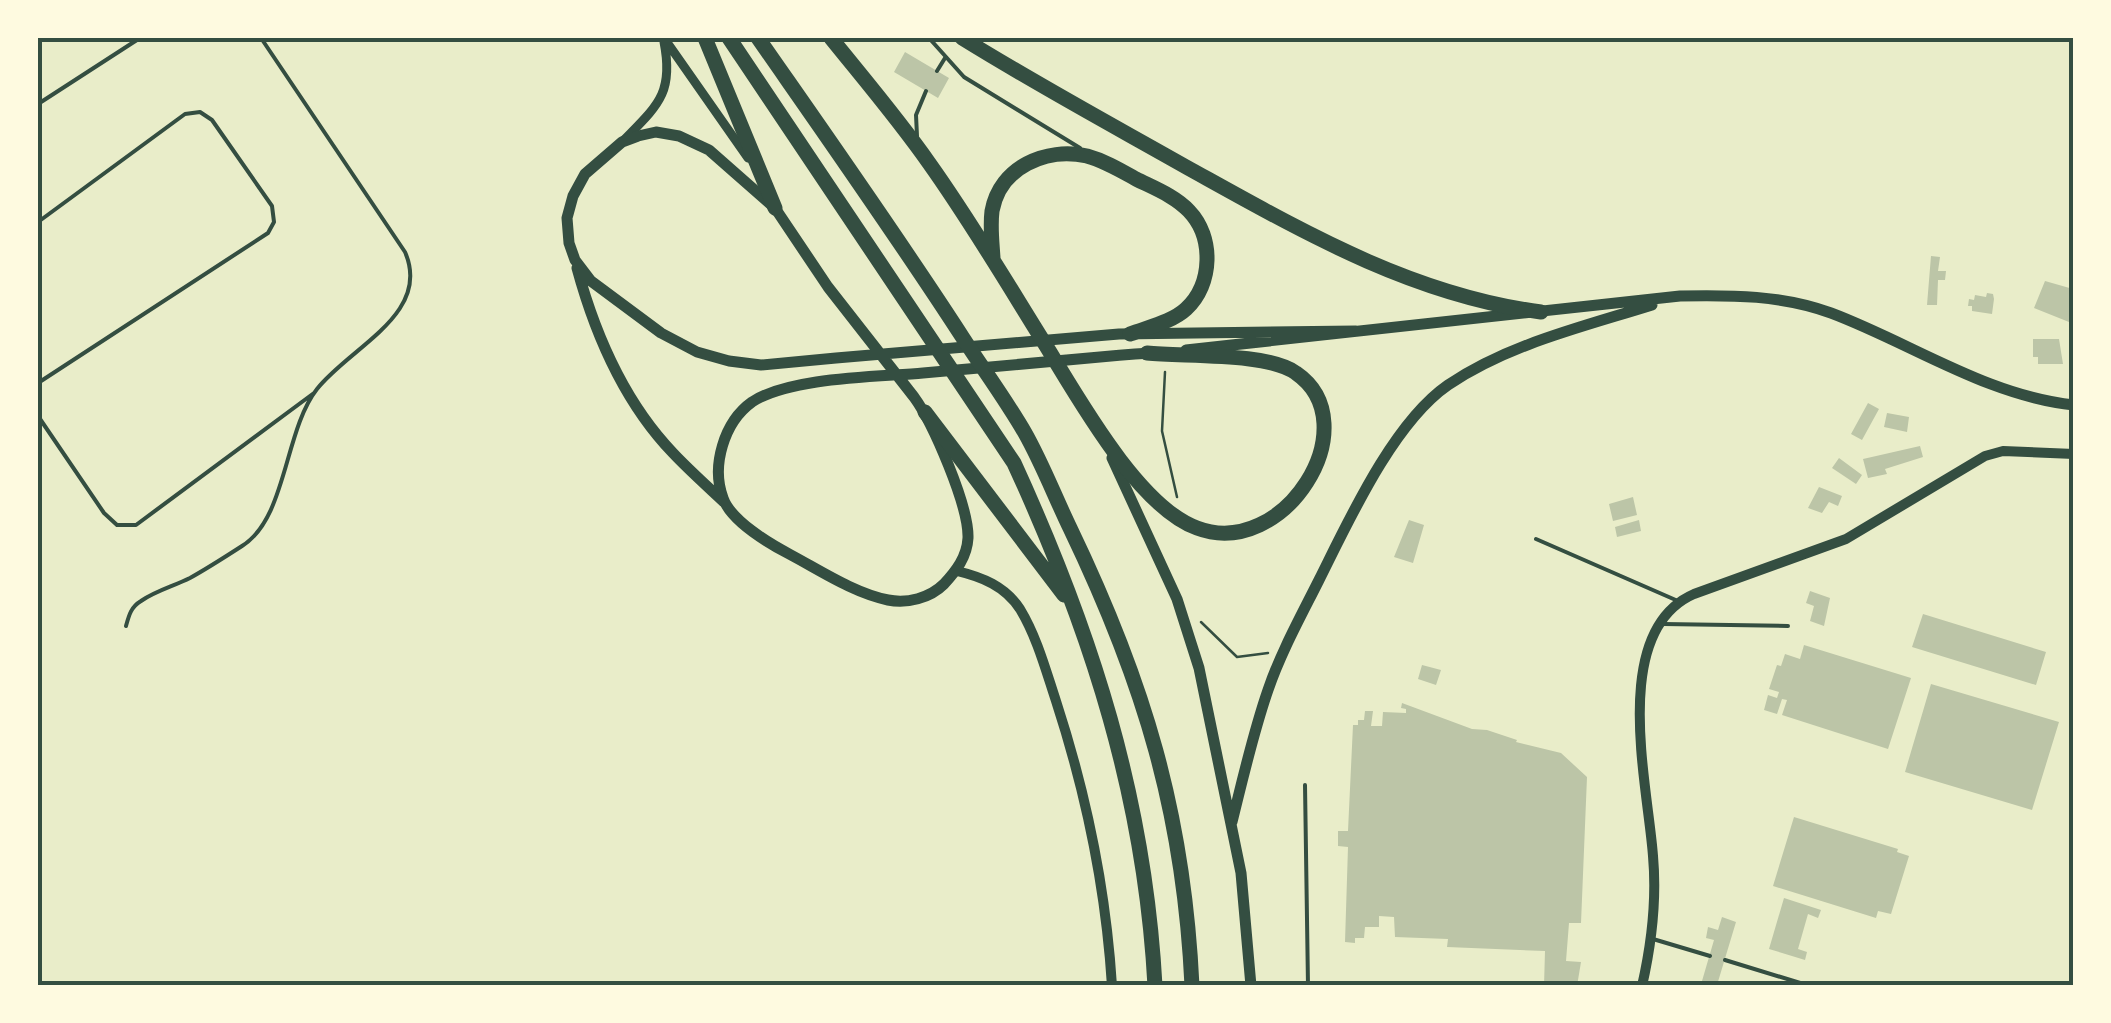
<svg xmlns="http://www.w3.org/2000/svg" width="2111" height="1023" viewBox="0 0 2111 1023" font-family="Cabin,sans-serif">
<style>
.building{fill:#bcc5a7}
.lines{fill:none;stroke-linecap:round;stroke-linejoin:round}
.path{stroke:#344e41;stroke-width:2.5}
.service{stroke:#344e41;stroke-width:4}
.minor{stroke:#344e41;stroke-width:9}
.tertiary{stroke:#344e41;stroke-width:10}
.secondary{stroke:#344e41;stroke-width:11}
.motorway{stroke:#344e41;stroke-width:15}
.neatline{fill:none;stroke:#344e41;stroke-width:4}
</style>
<rect width="100%" height="100%" fill="#e9edc9"/>
<path class="building" d="M905 52 949 78 938 98 894 72Z
M1931 256 1940 257 1938 271H1946L1945 280H1938L1937 305H1927Z
M2045 281 2073 289 2074 324 2034 308Z
M1987 293 1993 294 1994 299 1992 314 1972 311V306H1968L1969 299 1974 300 1975 295 1986 297Z
M2033 339H2059L2063 364H2038V357H2033Z
M1868 403 1879 409 1862 440 1851 434Z
M1887 413 1909 417 1907 432 1884 427Z
M1920 446 1923 457 1885 469 1887 474 1868 478 1863 459Z
M1839 458 1862 475 1856 484 1832 468Z
M1819 487 1842 496 1838 506 1829 502 1822 513 1808 508Z
M1633 497 1637 515 1613 521 1609 504Z
M1409 520 1424 525 1413 563 1394 557Z
M1639 520 1641 531 1617 537 1615 527Z
M1810 591 1830 598 1824 626 1810 621 1814 606 1806 603Z
M1923 614 2046 652 2036 685 1912 647Z
M1804 645 1911 678 1888 749 1782 715 1787 700 1782 699 1777 714 1764 710 1768 695 1777 698 1779 692 1769 689 1777 665 1781 666 1785 654 1800 659Z
M1422 665 1441 670 1436 685 1418 679Z
M1931 684 2059 722 2032 810 1905 772Z
M1402 703 1472 729 1487 730 1517 740 1516 742 1561 753 1587 777 1581 923H1569L1566 961 1581 962 1577 986H1544L1545 951 1447 947 1448 939 1395 937 1394 917 1379 916V927H1365L1364 938H1355V943L1345 942 1348 847 1338 846V831H1348L1353 725H1358V720H1364L1365 711H1373L1371 726H1382L1383 712 1406 713V709L1401 708Z
M1794 817 1898 849 1897 852 1909 856 1891 914 1878 911 1876 918 1773 886Z
M1784 898 1821 910 1818 918 1808 914 1798 949 1807 952 1805 960 1769 949Z
M1722 917 1736 922 1717 985 1702 981 1714 940 1706 938 1708 927 1718 930Z"/>
<g class="lines">
<path class="path" d="M1165 372 1162 431 1177 497
M1201 622 1237 657 1268 653"/>
<path class="service" d="M929 38 964 77 1080 148
M937 71 945 58
M38 104 140 38
M917 136 916 115 926 91
M38 222 185 114 200 112 212 120 272 206 274 222 268 233 38 383
M38 416 104 513 117 525H136L314 393
M1536 539 1678 601
M1663 624 1788 626
M126 626C129 615 131 607 141 601 155 591 174 586 190 578 208 568 225 557 242 546 287 518 284 431 317 389 350 347 432 314 405 252L261 38
M1305 785 1308 986
M1653 939 1710 956
M1725 960 1810 986"/>
<path class="minor" d="M664 38 748 158
M624 140C658 105 674 93 664 42"/>
<path class="tertiary" d="M957 571C982 577 1005 586 1020 609 1037 637 1046 671 1056 701 1086 793 1106 890 1112 986
M1642 986C1652 942 1657 901 1653 856 1648 785 1609 631 1694 594L1846 539 1985 456 2003 451 2074 454"/>
<path class="secondary" d="M577 268C595 334 625 403 673 453 689 470 707 486 724 502
M1186 350 1680 296C1732 295 1782 295 1831 313 1911 343 1987 396 2074 405
M1152 353 1135 354C1064 360 993 367 923 373 877 377 790 377 752 402 724 422 711 466 723 498 731 521 770 544 791 555 821 571 854 593 888 600 907 604 930 598 944 584 956 571 967 557 968 538 969 506 933 423 914 397L828 287 775 208 709 150 679 136 656 132 638 136 622 142 585 174 573 196 567 218 569 243 575 260 591 281 661 333 697 352 729 361 761 365 836 358 1119 334 1356 331
M1112 458 1177 599 1199 668 1241 873 1251 986
M1232 822C1243 778 1253 733 1268 690 1281 652 1301 616 1319 580 1349 520 1393 423 1448 385 1509 344 1582 327 1652 305"/>
<path class="motorway" d="M705 38 775 208
M729 38 1014 463C1092 633 1145 799 1155 986
M758 38C827 137 897 236 963 338 983 369 1006 400 1025 433 1042 463 1055 497 1070 528 1144 682 1184 814 1192 986
M831 38C864 79 899 120 929 163 969 219 1004 278 1040 336 1074 390 1136 506 1197 528 1284 561 1370 424 1296 373 1267 352 1184 357 1147 353
M962 38C1036 84 1112 125 1188 168 1300 230 1411 295 1541 312
M993 258C992 242 990 227 992 211 1000 167 1046 147 1087 156 1105 161 1120 170 1136 179 1154 188 1175 196 1189 211 1214 237 1213 284 1186 309 1172 322 1148 327 1130 334
M925 412 1064 595"/>
</g>
<rect width="2111" height="1023" fill="none" stroke="#fefae0" stroke-width="80"/>
<rect x="40" y="40" width="2031" height="943" class="neatline"/>
</svg>
